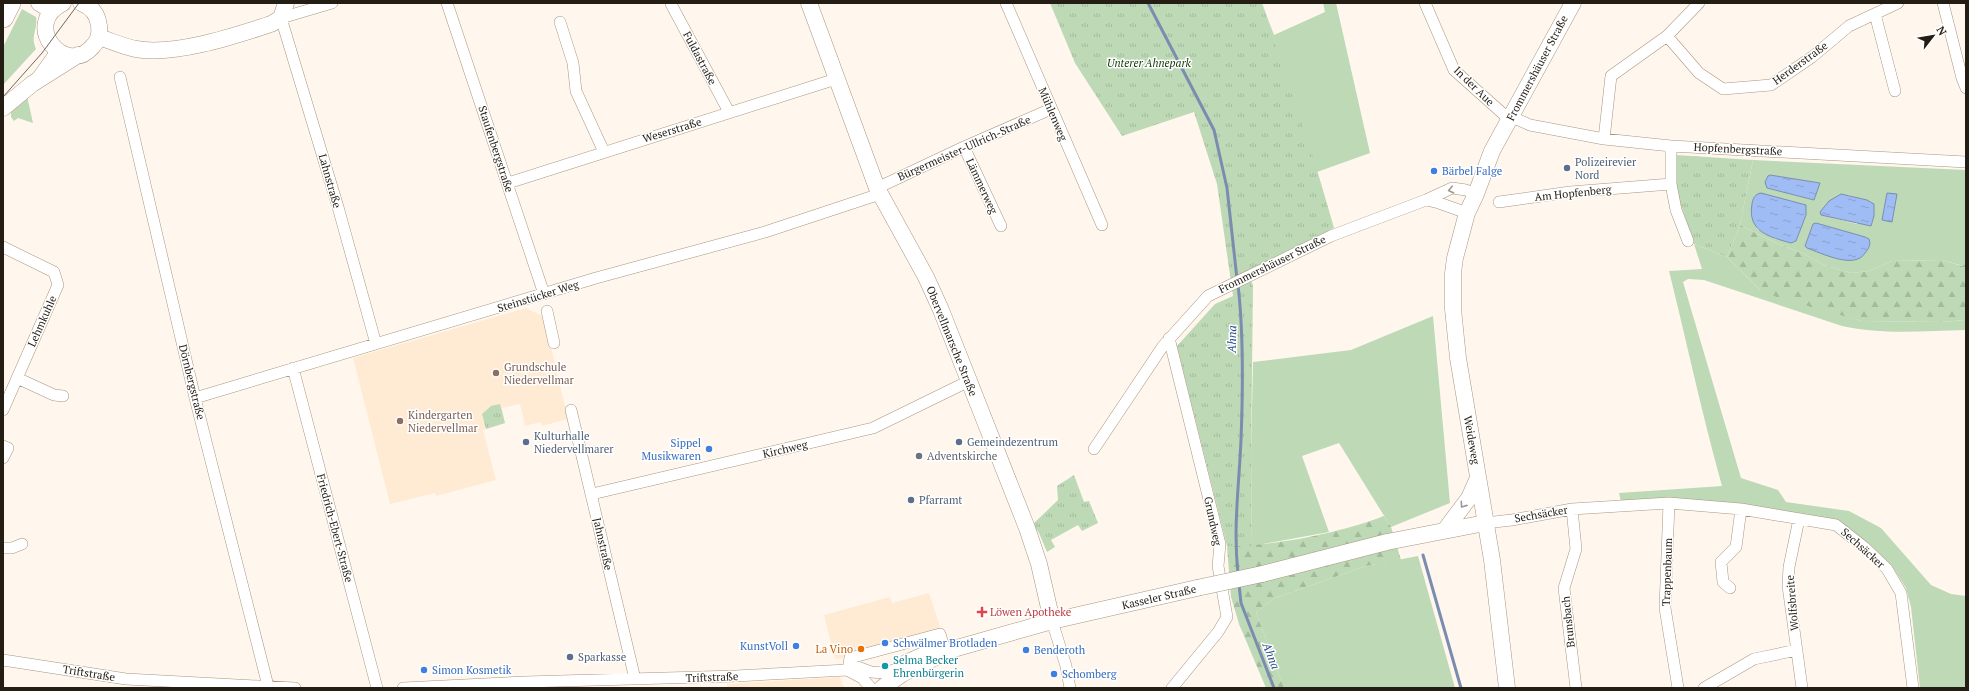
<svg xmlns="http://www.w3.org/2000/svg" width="1969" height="691" viewBox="0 0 1969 691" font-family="'PT Serif',serif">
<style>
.built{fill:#ffebd3}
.grass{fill:#bed9b6;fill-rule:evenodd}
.forest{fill:url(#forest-firs)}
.park{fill:url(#park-tufts)}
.water{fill:url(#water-ripples);stroke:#7a8db1}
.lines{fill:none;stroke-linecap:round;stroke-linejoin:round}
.stream{stroke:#7a8db1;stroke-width:3}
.street-casing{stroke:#a89680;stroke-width:12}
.secondary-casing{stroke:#a89680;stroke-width:17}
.highway-casing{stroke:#a89680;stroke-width:22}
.street{stroke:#fff;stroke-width:11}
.secondary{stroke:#fff;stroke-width:16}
.highway{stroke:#fff;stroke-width:21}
.tram{stroke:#6e675e;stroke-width:1}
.secondary-bridge-casing{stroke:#a89680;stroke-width:17;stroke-linecap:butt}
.secondary-bridge{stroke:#fff;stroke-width:16}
.oneway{stroke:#9c9995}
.service-dot{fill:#5c6f8a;stroke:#fff;stroke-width:1.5}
.shop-dot{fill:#3f7fe0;stroke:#fff;stroke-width:1.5}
.education-dot{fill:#8d6e63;stroke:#fff;stroke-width:1.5}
.worship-dot{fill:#6b7280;stroke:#fff;stroke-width:1.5}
.health-dot{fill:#e0444e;stroke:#fff;stroke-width:1.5}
.food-dot{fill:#e8710a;stroke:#fff;stroke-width:1.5}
.culture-dot{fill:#0f9aa8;stroke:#fff;stroke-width:1.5}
.labels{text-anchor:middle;stroke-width:3;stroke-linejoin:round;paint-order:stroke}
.street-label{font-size:11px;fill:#241d14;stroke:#fff}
.park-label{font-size:11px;font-style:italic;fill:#0f3700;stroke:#fff}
.service-label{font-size:11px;fill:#4e5e75;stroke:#fff;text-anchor:start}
.shop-label{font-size:11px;fill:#366cbe;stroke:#fff;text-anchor:start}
.education-label{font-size:11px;fill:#785e54;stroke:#fff;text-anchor:start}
.worship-label{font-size:11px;fill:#5b616d;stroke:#fff;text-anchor:start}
.health-label{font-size:11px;fill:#be3a42;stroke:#fff;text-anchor:start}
.food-label{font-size:11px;fill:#c56008;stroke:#fff;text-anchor:end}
.culture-label{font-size:11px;fill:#0d838f;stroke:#fff;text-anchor:start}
.water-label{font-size:12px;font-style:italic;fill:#2b4d8e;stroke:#fff}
</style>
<defs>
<pattern id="forest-firs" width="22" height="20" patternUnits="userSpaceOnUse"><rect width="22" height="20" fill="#bed9b6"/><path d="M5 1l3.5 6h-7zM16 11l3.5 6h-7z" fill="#a3ba9c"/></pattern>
<pattern id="park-tufts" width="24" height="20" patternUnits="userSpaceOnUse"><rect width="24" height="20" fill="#bed9b6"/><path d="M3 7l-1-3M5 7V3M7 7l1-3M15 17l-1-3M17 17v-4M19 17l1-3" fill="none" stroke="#a3ba9c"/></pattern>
<pattern id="water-ripples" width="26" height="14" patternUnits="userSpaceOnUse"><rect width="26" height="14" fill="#9fbdf4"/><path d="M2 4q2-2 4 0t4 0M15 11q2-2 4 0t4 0" fill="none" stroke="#89a2d0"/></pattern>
</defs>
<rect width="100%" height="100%" fill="#fff7ed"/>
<path class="built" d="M526 308 544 317 568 419 542 426 541 422 525 426 520 404 502 408 505 423 483 430 496 480 436 496 435 493 390 504 353 358Z
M929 593 942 633 850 658 835 659 824 615 890 597 892 603Z
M840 677 844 688H727V684Z"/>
<path class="grass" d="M1262 3 1274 35 1325 12 1323 3H1336L1370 153 1317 172 1334 228Z
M22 9 36 17C38 30 30 36 36 49L3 85V47Z
M27 96 33 123 18 118 14 121 11 117V111Z
M1753 160 1966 170V264L1963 266 1942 260 1892 261 1869 271 1851 273 1824 265 1802 253 1776 243 1740 225ZM1770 175 1820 183 1813 200 1767 188ZM1848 195 1871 202 1857 224 1821 215ZM1806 205V215L1796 241 1775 239 1756 228ZM1813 224 1830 256 1805 246Z
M1694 244 1727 257 1760 290 1862 321 1941 322 1966 320V330C1924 331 1882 335 1842 326L1704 280 1688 279 1683 282 1741 478 1778 490 1786 502 1849 511 1881 528 1931 585 1951 594 1966 596V688H1920L1911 607 1906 588 1892 566 1872 547 1841 523 1621 502 1619 493 1722 486C1702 415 1687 343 1669 271L1702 269Z
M1433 316 1450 503 1391 527 1339 443 1302 456 1329 532 1252 546 1251 454 1253 362 1351 350Z
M1418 556 1455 688H1284L1256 612 1275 598 1366 566Z"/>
<path class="forest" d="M1740 225 1776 243 1802 253 1824 265 1851 273 1869 271 1892 261 1942 260 1962 266 1966 264V320L1941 322 1862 321 1779 298 1760 290 1727 257Z
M1384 516 1391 527 1401 560 1366 566 1275 598 1256 612 1284 688H1266L1239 624 1231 597 1227 546C1274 546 1340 533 1384 516Z"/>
<path class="park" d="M1050 3H1262L1315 163 1334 228 1248 270 1253 286 1251 454 1252 546H1227L1177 346 1215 304 1233 296 1217 184 1194 112 1122 136 1075 63Z
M1676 155 1753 160 1740 225 1727 257 1694 244 1677 193Z
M500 404 505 423 486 429 482 414 491 406Z
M1074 475 1084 502 1089 501 1098 523 1082 531 1078 525 1051 540 1055 547 1047 552 1039 533 1033 524 1058 500 1057 486Z"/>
<path class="water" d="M1770 175 1820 183 1814 200 1767 188 1765 182 1768 176Z
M1761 193 1806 205V215L1796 241 1791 243C1770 237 1747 232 1752 204 1753 198 1755 194 1761 193Z
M1887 193 1897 194 1892 222 1882 220Z
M1841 194 1867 200 1874 204V216L1871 226 1821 215 1820 212 1829 201Z
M1816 223 1865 237 1869 239C1871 245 1869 248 1865 253 1855 270 1821 253 1807 248L1805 246 1813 224Z"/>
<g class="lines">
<path class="stream" d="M1148 3 1214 130 1227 188 1237 279
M1423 555 1461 688
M1238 574C1233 528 1239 486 1241 440 1243 389 1244 336 1238 285
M1239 584 1241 603 1274 688"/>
<g class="street-casing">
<path id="street" d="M332 3 281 18 338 207 376 344
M447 3 544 294
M1006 3 1102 225
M1425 3 1454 70 1510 120
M1943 3 1962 78 1966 88
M671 4 729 112
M1875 14 1895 91
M560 22 573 63 576 91 604 152
M1667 36 1699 73 1723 89 1771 85 1812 57 1849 26 1898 3
M120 77 195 398 268 686
M37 78 57 50
M1512 117 1530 125 1604 139 1671 146 1966 162
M1604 139 1611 76 1667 36 1699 3
M1671 146V184L1676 210 1688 241
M964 147 1001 226
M508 183 836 79
M877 188 964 147 1051 109
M1426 200 1439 203 1467 213
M1499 202 1570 192 1671 184
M3 247 54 272 58 285 3 410
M547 311 554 343
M1169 338 1220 544 1218 566 1227 617 1218 632 1172 688
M293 368 377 688
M17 378 54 395 63 396
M195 398 596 278 765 232 880 194
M571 410 635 679
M3 446 8 448 3 458
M1094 449 1163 346 1208 296 1331 236 1426 200 1452 188 1466 190 1476 194
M592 494 873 428 969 381
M1669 503 1665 608 1678 688
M1572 509 1576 549 1564 588 1576 688
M1799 519 1789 567 1788 586 1802 688
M1485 523 1512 520 1572 509 1669 503 1741 509 1836 525 1864 547 1887 569 1901 593 1913 688
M3 548H12L22 544
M1730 588 1723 582 1721 562 1736 547 1741 509
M1052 621 1066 666 1070 688
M940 634 943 644 906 660 897 669 884 673 871 672 849 664 850 658Z
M3 660 126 679 295 688
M403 688 525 682 736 676 847 670 862 678 871 688
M1704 688 1754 659 1797 650"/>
</g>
<g class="secondary-casing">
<path id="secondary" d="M39 3 52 11
M63 3C20 24 66 79 93 46 98 41 100 33 99 26 98 15 92 7 81 3
M809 3 877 188 926 277 941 310 1027 528 1039 564 1052 621
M99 37C111 41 124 47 136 49 175 56 234 36 271 24L281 18 286 3
M3 108 32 84 78 55
M1445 530 1469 498 1478 478
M1262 574 1387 542 1485 523
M882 688 902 674 950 650 1052 621 1197 588
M1507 688 1492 560 1458 358 1453 309V273L1455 258 1467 213 1476 194 1492 151 1573 3"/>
</g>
<g class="highway-casing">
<path id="highway" d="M3 17 10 3"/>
</g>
<use href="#street" class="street"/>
<use href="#secondary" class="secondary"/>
<use href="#highway" class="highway"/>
<path class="tram" d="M3 97 42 53 79 3"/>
<g class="secondary-bridge-casing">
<path id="secondary-bridge" d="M1197 588 1262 574"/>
</g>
<use href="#secondary-bridge" class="secondary-bridge"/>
</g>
<defs><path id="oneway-chevron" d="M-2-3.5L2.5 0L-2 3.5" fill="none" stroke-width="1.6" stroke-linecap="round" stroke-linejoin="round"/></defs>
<g class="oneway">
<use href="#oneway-chevron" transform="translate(1451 190) rotate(168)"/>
<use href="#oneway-chevron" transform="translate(1463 505) rotate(125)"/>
</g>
<g class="service-dot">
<circle cx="1567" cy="168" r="4"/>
<circle cx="526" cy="442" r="4"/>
<circle cx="959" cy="442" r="4"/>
<circle cx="911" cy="500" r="4"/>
<circle cx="570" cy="657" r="4"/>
</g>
<g class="shop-dot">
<circle cx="1434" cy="171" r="4"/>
<circle cx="709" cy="449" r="4"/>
<circle cx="885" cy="643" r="4"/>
<circle cx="796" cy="646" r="4"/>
<circle cx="1026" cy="650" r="4"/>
<circle cx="424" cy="670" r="4"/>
<circle cx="1054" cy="674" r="4"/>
</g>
<g class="education-dot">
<circle cx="496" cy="373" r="4"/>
<circle cx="400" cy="421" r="4"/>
</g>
<circle class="worship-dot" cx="919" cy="456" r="4"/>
<path class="health-dot" d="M980 606h4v4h4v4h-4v4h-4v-4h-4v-4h4z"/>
<circle class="food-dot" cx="861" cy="649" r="4"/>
<circle class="culture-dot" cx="885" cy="666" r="4"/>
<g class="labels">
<g class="street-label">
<text transform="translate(700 58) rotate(62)" y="4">Fuldastraße</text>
<text transform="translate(1800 63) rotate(-36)" y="4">Herderstraße</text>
<text transform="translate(1537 68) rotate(-62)" y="4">Frommershäuser Straße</text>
<text transform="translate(1474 86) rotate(44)" y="4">In der Aue</text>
<text transform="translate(1053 114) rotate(67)" y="4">Mühlenweg</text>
<text transform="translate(672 130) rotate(-17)" y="4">Weserstraße</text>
<text transform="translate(964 148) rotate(-24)" y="4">Bürgermeister-Ullrich-Straße</text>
<text transform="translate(496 149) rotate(72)" y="4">Staufenbergstraße</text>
<text transform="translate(1738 149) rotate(3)" y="4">Hopfenbergstraße</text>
<text transform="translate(330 181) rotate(74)" y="4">Lahnstraße</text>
<text transform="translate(982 186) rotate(65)" y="4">Lämmerweg</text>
<text transform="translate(1573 193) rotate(-6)" y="4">Am Hopfenberg</text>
<text transform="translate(1272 264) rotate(-26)" y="4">Frommershäuser Straße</text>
<text transform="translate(538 296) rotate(-17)" y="4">Steinstücker Weg</text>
<text transform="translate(42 321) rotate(-66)" y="4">Lehmkuhle</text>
<text transform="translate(952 341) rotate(68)" y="4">Obervellmarsche Straße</text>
<text transform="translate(192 382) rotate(76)" y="4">Dörnbergstraße</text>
<text transform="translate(1472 440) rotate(80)" y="4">Weideweg</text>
<text transform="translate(785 449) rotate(-13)" y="4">Kirchweg</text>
<text transform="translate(1541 514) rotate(-10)" y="4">Sechsäcker</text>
<text transform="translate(1213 521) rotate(78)" y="4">Grundweg</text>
<text transform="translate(335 528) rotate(75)" y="4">Friedrich-Ebert-Straße</text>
<text transform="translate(603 544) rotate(77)" y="4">Jahnstraße</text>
<text transform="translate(1863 548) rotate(42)" y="4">Sechsäcker</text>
<text transform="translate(1667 572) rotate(-88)" y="4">Trappenbaum</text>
<text transform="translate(1159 597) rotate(-13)" y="4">Kasseler Straße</text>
<text transform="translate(1792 603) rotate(-95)" y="4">Wolfsbreite</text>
<text transform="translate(1568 622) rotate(-96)" y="4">Brunsbach</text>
<text transform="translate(89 673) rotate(9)" y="4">Triftstraße</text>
<text transform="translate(712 677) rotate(-2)" y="4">Triftstraße</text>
</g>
<g class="park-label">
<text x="1149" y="67">Unterer Ahnepark</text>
</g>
<g class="service-label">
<text x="1575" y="166">Polizeirevier<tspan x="1575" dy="13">Nord</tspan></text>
<text x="534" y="440">Kulturhalle<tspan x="534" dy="13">Niedervellmarer</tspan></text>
<text x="967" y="446">Gemeindezentrum</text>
<text x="919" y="504">Pfarramt</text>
<text x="578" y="661">Sparkasse</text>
</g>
<g class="shop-label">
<text x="1442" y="175">Bärbel Falge</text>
<text x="701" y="447" text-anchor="end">Sippel<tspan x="701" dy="13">Musikwaren</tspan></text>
<text x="893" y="647">Schwälmer Brotladen</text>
<text x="788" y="650" text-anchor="end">KunstVoll</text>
<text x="1034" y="654">Benderoth</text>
<text x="432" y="674">Simon Kosmetik</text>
<text x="1062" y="678">Schomberg</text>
</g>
<g class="education-label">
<text x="504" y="371">Grundschule<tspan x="504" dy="13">Niedervellmar</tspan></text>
<text x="408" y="419">Kindergarten<tspan x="408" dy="13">Niedervellmar</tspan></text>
</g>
<g class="worship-label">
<text x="927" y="460">Adventskirche</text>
</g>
<g class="health-label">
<text x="990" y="616">Löwen Apotheke</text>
</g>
<g class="food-label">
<text x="853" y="653">La Vino</text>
</g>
<g class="culture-label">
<text x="893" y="664">Selma Becker<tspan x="893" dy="13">Ehrenbürgerin</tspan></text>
</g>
<g class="water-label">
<text transform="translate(1232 339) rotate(-89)" y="4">Ahna</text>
<text transform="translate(1271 656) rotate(69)" y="4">Ahna</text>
</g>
</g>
<rect width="1969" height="691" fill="none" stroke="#241d14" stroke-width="8"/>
<g transform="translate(1933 36) rotate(59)" stroke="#ffffff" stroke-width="3" paint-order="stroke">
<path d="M0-3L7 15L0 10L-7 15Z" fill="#241d14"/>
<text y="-6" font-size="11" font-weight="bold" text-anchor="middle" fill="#241d14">N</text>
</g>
</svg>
